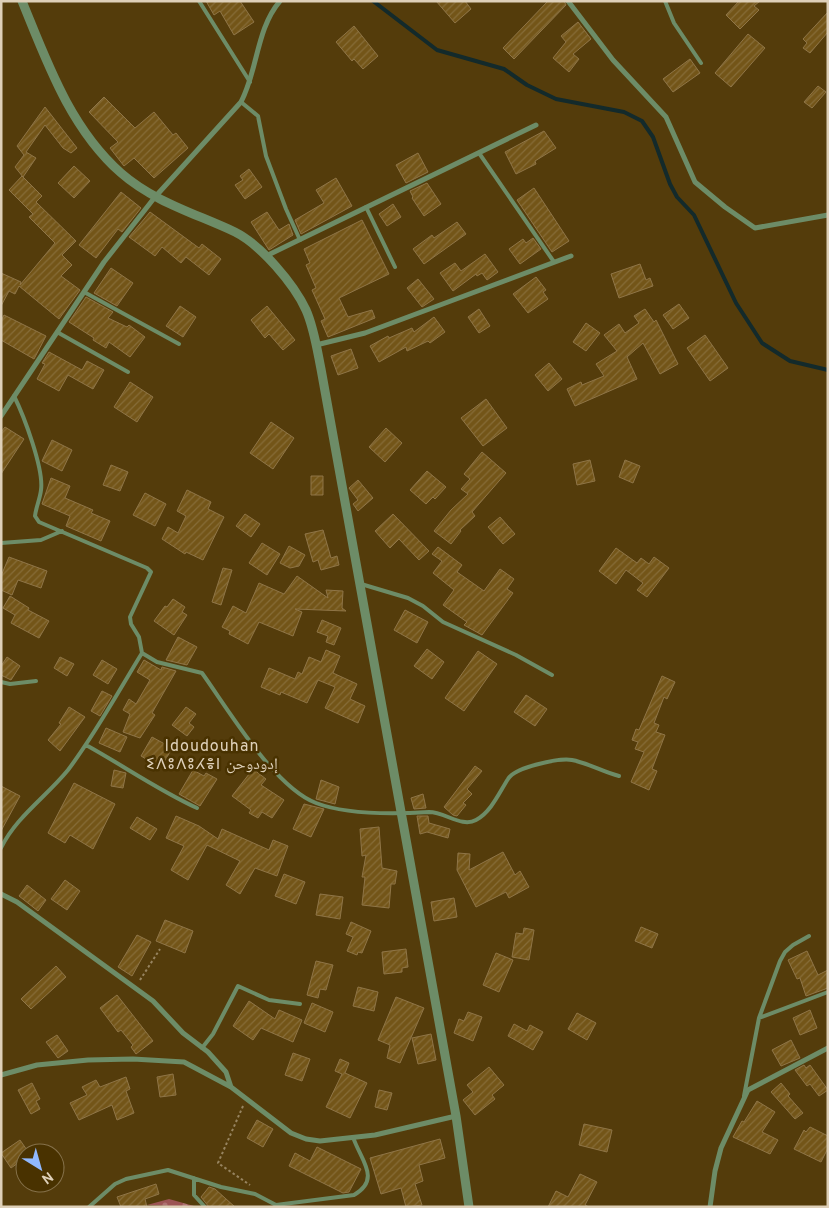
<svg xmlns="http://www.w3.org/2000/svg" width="829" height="1208" viewBox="0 0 829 1208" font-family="Overpass,'Noto Naskh Arabic','Noto Sans Tifinagh',sans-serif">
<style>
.cemetery{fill:url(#cemetery-stones)}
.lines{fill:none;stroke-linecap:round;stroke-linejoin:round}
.stream{stroke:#132a2b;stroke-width:4}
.building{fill:url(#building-hatch);stroke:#8f7547}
.path{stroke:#978460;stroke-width:2;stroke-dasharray:2.5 2.5;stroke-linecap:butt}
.service{stroke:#6d8c67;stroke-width:4}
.minor{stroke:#6d8c67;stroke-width:5}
.tertiary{stroke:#6d8c67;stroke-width:9}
.labels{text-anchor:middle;stroke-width:5;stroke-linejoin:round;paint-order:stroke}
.quarter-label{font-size:16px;letter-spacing:1px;fill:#ded0b9;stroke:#493200}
</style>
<defs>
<pattern id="cemetery-stones" width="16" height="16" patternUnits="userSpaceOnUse" patternTransform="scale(1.25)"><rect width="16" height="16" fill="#9c5454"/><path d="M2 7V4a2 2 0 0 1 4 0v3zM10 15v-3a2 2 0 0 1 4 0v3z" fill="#ae7372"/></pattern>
<pattern id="building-hatch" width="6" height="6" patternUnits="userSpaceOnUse" patternTransform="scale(1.25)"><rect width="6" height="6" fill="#735518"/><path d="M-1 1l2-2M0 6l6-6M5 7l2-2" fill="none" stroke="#866c38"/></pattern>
</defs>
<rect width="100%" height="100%" fill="#543c0b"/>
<path class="cemetery" d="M169 1199 194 1206V1207L147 1205Z"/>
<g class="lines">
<path class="stream" d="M373 1 437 50 504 69 527 85 556 99 624 112 642 121 653 137 670 184 677 197 694 215 736 303 762 343 790 361 828 370"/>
</g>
<path class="building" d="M206 1H240L254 22 234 35 220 11 214 15Z
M436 1H465L471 9 455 23Z
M548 1H564L566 5 514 59 503 48Z
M739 1H760L754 6 759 10 740 29 726 15Z
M828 12V32L810 53 803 48 807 43 803 39Z
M578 22 591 39 573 54 579 59 569 72 553 58 566 42 561 36Z
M354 26 378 56 363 69 354 59 352 61 336 42Z
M748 34 765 48 731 87 715 73Z
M690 59 700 73 673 92 663 79Z
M818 86 826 92 812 108 804 102Z
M104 97 135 128 154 112 173 135 176 133 188 148 154 178 134 158 124 166 110 148 118 142 89 112Z
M45 107 77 148 71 153 63 148 45 125 26 152 36 158 23 177 15 167 24 155 17 146Z
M544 131 556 148 535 161 536 164 516 174 505 152Z
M418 153 428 172 406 183 396 165Z
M74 166 90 181 74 198 58 183Z
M249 169 262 187 245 199 235 185 243 180 240 176Z
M22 176 42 196 36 202 76 241 62 255 72 265 61 276 80 290 59 319 19 286 15 294 9 291 1 306V273L21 282 20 285 55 243 29 217 33 214 9 190Z
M336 178 352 206 301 234 295 220 324 203 316 190Z
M427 183 441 204 424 216 412 198 413 197 410 191Z
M534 188 569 241 552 252 517 200Z
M121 192 141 208 122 232 118 229 96 258 79 245Z
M393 204 401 217 387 226 379 214Z
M150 212 199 248 202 244 221 259 209 275 186 257 181 263 162 247 155 256 129 237Z
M267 212 279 230 289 224 293 235 269 250 251 222Z
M362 220 389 274 339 298 348 317 372 310 375 318 328 337 321 321 325 319 312 290 316 288 306 265 310 263 304 249Z
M457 222 466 234 424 264 413 249 432 235 434 238Z
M533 238 541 249 520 264 509 249 523 239 526 243Z
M485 254 498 272 487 280 482 273 477 276 476 274 453 291 440 273 455 263 461 271Z
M640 264 646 280 650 278 653 286 619 298 611 274Z
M111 268 133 283 117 306 94 293Z
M536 277 546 290 543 292 548 299 528 313 513 294Z
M418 279 434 299 422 307 407 288Z
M86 297 113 312 108 318 127 327 129 325 145 337 130 357 109 342 106 348 93 340 94 338 69 322Z
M679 304 689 318 673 329 663 315Z
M180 306 196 317 183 337 166 326Z
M267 306 295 340 283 350 269 334 265 338 251 320Z
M479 309 490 326 479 333 468 317Z
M645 309 654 322 656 320 678 364 660 374 643 343 627 357 637 379 575 406 567 389 581 382 582 385 604 376 596 364 617 351 604 335 619 324 625 333 639 323 634 316Z
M4 315 46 336 34 359 1 340V321Z
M434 317 445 332 430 343 428 341 407 351 406 347 379 362 370 346 388 336 389 338 412 328 414 332Z
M586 323 600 333 586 351 573 342Z
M705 335 728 368 710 381 687 348Z
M351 349 358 368 338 375 331 356Z
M49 352 82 370 87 361 104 370 93 389 68 375 59 391 37 379 45 364 42 363Z
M549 363 562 379 548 391 535 375Z
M130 382 153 397 137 422 114 407Z
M486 399 507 428 483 446 461 418Z
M271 422 294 438 273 469 250 453Z
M5 427 24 439 1 474V432Z
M386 428 402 443 385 462 369 447Z
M52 440 72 450 62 471 42 461Z
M482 452 506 473 472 512 475 516 460 530 461 531 451 544 434 531 451 510 468 494 461 489 470 479 464 474Z
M590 460 595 481 577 485 573 464Z
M625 460 640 466 633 483 619 477Z
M111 465 128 472 120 491 103 485Z
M427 471 446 487 435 499 433 497 426 504 410 490Z
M311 476H323V495H311Z
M51 478 70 486 65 498 93 510 91 513 110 521 101 541 66 526 70 516 42 504Z
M358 480 373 498 358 511 353 504 358 500 349 488Z
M187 490 211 502 208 509 224 517 203 560 186 552 185 554 162 539 168 527 178 533 186 516 177 511Z
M145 493 166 504 155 526 133 515Z
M245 514 260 524 251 537 236 526Z
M393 514 429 551 419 560 399 539 390 548 375 531Z
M500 517 515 534 503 544 488 527Z
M323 530 331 558 337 556 339 565 321 570 318 560 313 562 305 534Z
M262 543 280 554 267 575 249 563Z
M289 546 305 555 299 566 290 568 280 563Z
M438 547 462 565 457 572 484 591 500 569 514 579 507 589 513 593 482 635 464 625 467 622 443 605 454 590 433 573 442 561 432 554Z
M616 548 637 563 641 558 649 564 654 557 669 568 647 597 637 590 643 583 626 570 616 584 599 571Z
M9 557 47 571 41 588 18 580 12 595 1 590V576Z
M223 568 232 570 221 605 212 602Z
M297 576 328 598 326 590 343 591 342 608 346 611 295 609 302 612 293 636 259 622 248 644 229 634 230 631 222 627 233 606 246 613 259 583 284 594Z
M10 596 29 608 28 610 49 621 39 638 11 623 15 615 3 608Z
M173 599 185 607 182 612 187 615 174 635 154 621 165 606 167 607Z
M405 610 428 622 417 643 394 630Z
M322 620 341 628 334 645 326 642 328 636 317 632Z
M178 637 197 647 187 665 166 660Z
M427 649 444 662 432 679 414 666Z
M326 650 340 656 333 673 357 684 350 699 365 706 358 723 325 708 335 687 318 680 307 703 281 692 280 695 261 687 269 668 295 679 298 672 302 674 309 657 321 662Z
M478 651 497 664 464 711 445 698Z
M7 657 20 666 11 680 1 675V666Z
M60 657 74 664 67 676 54 668Z
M102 660 117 669 108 684 93 675Z
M144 660 161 670 162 667 176 671 152 713 155 715 140 738 123 732 130 714 123 710 129 699 136 704 150 680 137 672Z
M662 676 675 682 667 699 664 697 654 723 659 725 656 732 665 735 652 769 657 771 649 790 631 782 644 752 635 749 638 742 632 740 636 729 639 730Z
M102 691 112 696 100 716 91 711Z
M526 695 547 709 535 726 514 712Z
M69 707 85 717 60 751 48 740 61 724 59 723Z
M186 707 196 714 189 723 194 727 187 736 172 725Z
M106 728 127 737 120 752 99 743Z
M152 737 172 748 161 768 141 756Z
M475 766 482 771 467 789 472 794 463 803 466 805 457 816 453 815 444 807Z
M253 769 266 779 261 785 284 800 272 818 262 812 258 818 249 813 251 810 232 796Z
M114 770 126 773 123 788 111 786Z
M193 770 204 776 206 773 217 779 200 806 179 794Z
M321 780 339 787 335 804 316 799Z
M74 783 115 804 93 849 70 835 65 843 48 833Z
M1 786 20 796 1 831Z
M423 794 426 808 414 809 411 798Z
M304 804 324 809 311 837 293 829Z
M176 816 199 826 218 839 222 829 269 850 273 840 288 846 277 876 255 868 240 894 226 885 240 861 207 845 188 880 171 870 184 846 166 838Z
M417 816H428L429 823 450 829 448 838 427 832 420 834Z
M137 817 157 829 150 840 130 828Z
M379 827 382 868 397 871 395 884H391L389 908 362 905 365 877H362L366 855 362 856 360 829Z
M503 852 515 875 520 871 529 887 509 898 506 892 476 907 457 870 458 853 470 854 469 870Z
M284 874 305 882 296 904 275 896Z
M65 880 80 891 67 910 51 899Z
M27 885 46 900 38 911 19 896Z
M320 894 343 897 340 919 316 915Z
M454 898 457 917 434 921 431 902Z
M165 920 193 931 185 953 156 941Z
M351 922 371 931 362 953 358 952 357 955 347 951 353 937 346 934Z
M641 927 658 934 652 948 635 941Z
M524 928 534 930 529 960 512 957 516 933 523 934Z
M137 935 151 942 132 976 118 967Z
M406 949 408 967 402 968V972L384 974 382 952Z
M807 951 818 975 828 970V988L806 996 800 978 797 979 788 960Z
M496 953 513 960 499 992 483 985Z
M316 961 333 965 326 990 320 989 318 998 307 995Z
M56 966 66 977 31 1009 21 999Z
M358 987 378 992 374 1011 353 1006Z
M117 995 153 1041 136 1054 131 1047 133 1045 121 1030 118 1032 100 1008Z
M396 997 424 1008 400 1063 387 1058 390 1045 378 1040Z
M249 1001 275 1019 279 1010 302 1020 293 1042 261 1028 253 1040 233 1026Z
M312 1003 333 1012 325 1032 304 1023Z
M810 1010 817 1028 800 1035 793 1018Z
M468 1012 482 1017 473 1041 454 1033 459 1019 464 1021Z
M577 1013 596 1023 587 1040 568 1029Z
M514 1024 527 1031 530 1025 543 1032 533 1050 508 1036Z
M431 1034 436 1060 418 1064 412 1038Z
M57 1035 68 1051 58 1058 46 1042Z
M791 1040 800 1058 781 1066 772 1050Z
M293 1053 310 1059 302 1081 285 1075Z
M340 1059 349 1063 345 1073 367 1083 350 1118 326 1107 342 1074 335 1071Z
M804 1065 806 1068 810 1065 828 1090 819 1096 810 1084 807 1086 795 1070Z
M489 1067 504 1085 492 1095 495 1099 475 1115 463 1100 473 1092 467 1085Z
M173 1074 176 1095 160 1097 157 1077Z
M126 1077 130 1089 126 1091 134 1113 117 1120 112 1105 79 1120 70 1103 87 1095 82 1087 96 1080 100 1087Z
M32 1083 40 1099 36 1101 40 1109 31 1114 18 1090Z
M781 1083 790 1094 788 1096 803 1113 795 1119 771 1092Z
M379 1090 392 1093 387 1110 375 1107Z
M757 1101 775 1112 762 1132 778 1140 770 1154 733 1137 742 1121 744 1122Z
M257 1120 273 1129 263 1147 247 1138Z
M584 1124 612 1130 607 1152 579 1145Z
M810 1127 828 1136V1148L821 1162 794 1149 804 1130 806 1132Z
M440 1139 445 1158 419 1165 423 1181 415 1184 422 1205 406 1207 401 1188 381 1194 370 1158Z
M20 1140 29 1153H25V1158L11 1168 1 1153Z
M317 1147 361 1169 349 1192 343 1193 289 1166 295 1153 310 1161Z
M580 1174 597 1182 585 1205 589 1207H548L556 1191 568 1197Z
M156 1184 159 1194 145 1199 147 1207H121L117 1197Z
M209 1187 215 1189 235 1207H209L201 1197Z"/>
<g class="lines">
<path class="path" d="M140 980 160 949
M243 1106 218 1163 250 1185"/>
<path class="service" d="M199 1 250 82
M665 1 674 23 701 63
M241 102 258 116 266 156 286 209 300 240
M479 153 554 262
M366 207 395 267
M84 292 179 344
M57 332 128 372
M1 543 41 540 62 531
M361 584 408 598 423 606 443 622 516 655 552 675
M142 653 157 662 202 673C228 709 274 787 316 803 347 815 396 814 429 812 445 812 462 828 476 820 491 812 499 793 508 779 515 767 559 758 572 760 588 763 603 772 619 776
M1 682 10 684 36 681
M86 745C124 766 158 790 197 808
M1 848C16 817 46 797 68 770 96 733 118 692 142 653L139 637 131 624 130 617 151 572 147 568 39 522 35 516C36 507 40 499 41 490 44 469 24 416 14 396
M759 1018 828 992
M202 1048 213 1034 238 986 269 1000 300 1004
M744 1096 759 1018 780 961 785 952 793 945 809 936
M194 1178V1195L205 1207
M89 1207 115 1184 126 1179 168 1170 221 1187 255 1194 276 1205 354 1195C382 1179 360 1159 353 1137"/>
<path class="minor" d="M568 1 613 60 666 117 695 182 725 207 755 228 828 215
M266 256 536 125
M316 345 365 333 571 256
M1 416 104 262 155 197 241 102C258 70 256 29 280 1
M1 894 17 902 153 1001 183 1033 208 1052 226 1072 231 1087
M1 1075 37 1065 88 1060 133 1059 184 1062 231 1087 291 1133 306 1139 320 1141 375 1135 456 1116
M710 1207 715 1171 721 1148 748 1090 828 1048"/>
<path class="tertiary" d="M22 1C47 62 70 128 121 173 154 202 197 214 235 232 261 245 294 284 306 310 314 328 317 349 321 369L456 1116 469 1207"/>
</g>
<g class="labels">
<g class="quarter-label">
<text x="212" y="751">Idoudouhan<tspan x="212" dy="18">ⵉⴷⵓⴷⵓⵃⴻⵏ إدودوحن</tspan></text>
</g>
</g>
<rect width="829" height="1208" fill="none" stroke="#ded0b9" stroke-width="5"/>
<g transform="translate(40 1168) rotate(143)"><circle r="24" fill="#493200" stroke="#85714a"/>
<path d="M0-4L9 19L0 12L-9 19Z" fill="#90b8fd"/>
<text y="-8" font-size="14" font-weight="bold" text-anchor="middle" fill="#ded0b9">N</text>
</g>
</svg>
